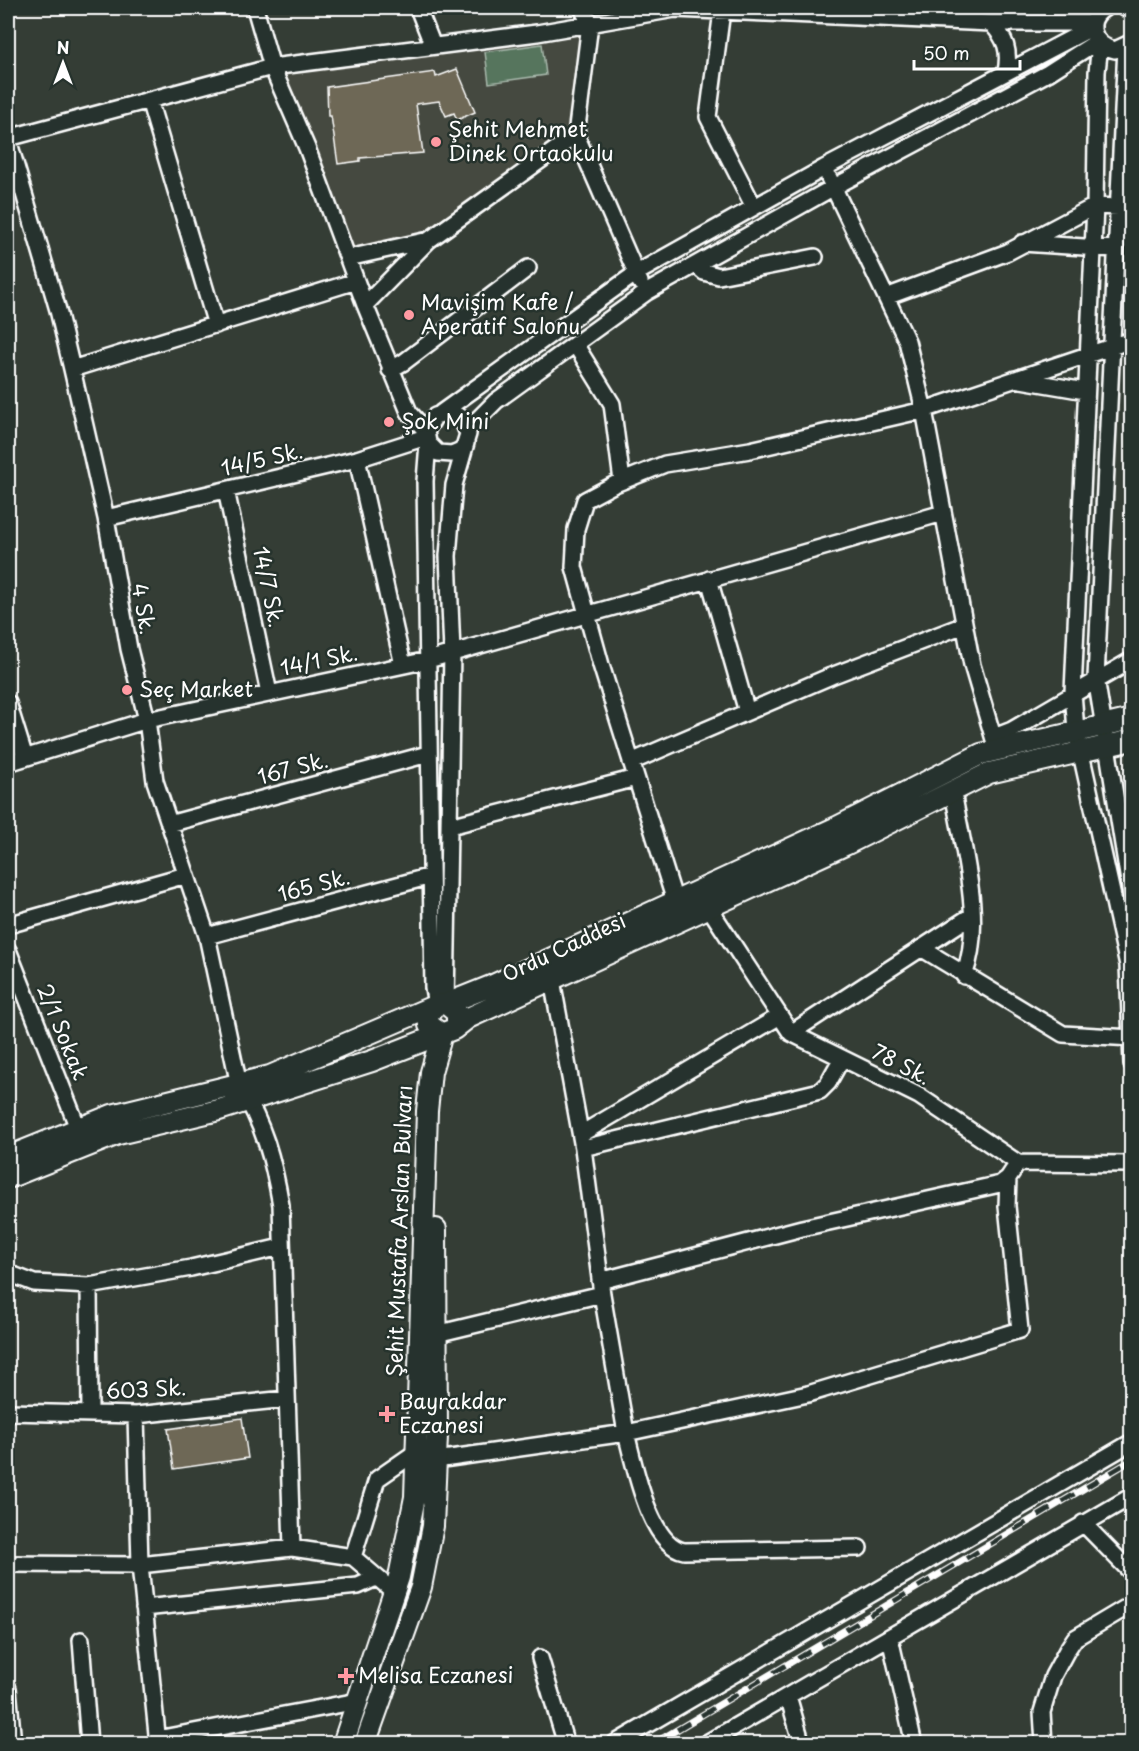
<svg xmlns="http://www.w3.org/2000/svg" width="1139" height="1751" viewBox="0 0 1139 1751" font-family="'Playpen Sans',sans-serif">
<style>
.built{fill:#454a3f}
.green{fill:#56745d;stroke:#aabaae;stroke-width:1.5}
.building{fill:#6e6756;stroke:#fff;stroke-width:1.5}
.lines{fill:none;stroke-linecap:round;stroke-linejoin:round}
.minor-casing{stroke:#fff;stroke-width:20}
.major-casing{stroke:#fff;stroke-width:24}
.minor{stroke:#26332d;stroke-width:15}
.major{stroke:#26332d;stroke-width:20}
.rail-casing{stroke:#fff;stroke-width:7}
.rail{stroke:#26332d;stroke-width:4.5;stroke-dasharray:14;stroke-linecap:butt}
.poi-dot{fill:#ff9aa2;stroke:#26332d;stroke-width:2}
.labels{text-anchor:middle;stroke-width:5;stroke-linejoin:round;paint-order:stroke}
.poi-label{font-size:21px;fill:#fff;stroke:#26332d;text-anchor:start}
.street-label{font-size:21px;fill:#fff;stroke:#26332d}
</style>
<rect width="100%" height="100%" fill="#343d35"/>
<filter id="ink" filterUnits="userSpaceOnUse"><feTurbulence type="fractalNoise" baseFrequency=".0167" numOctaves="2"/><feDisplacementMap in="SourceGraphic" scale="12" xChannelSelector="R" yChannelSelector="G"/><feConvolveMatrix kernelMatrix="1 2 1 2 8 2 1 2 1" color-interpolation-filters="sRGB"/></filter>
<g filter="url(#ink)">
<path class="built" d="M590 24 576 135 429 240 348 258 272 67Z"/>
<path class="green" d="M542 44 546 75 489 83 485 52Z"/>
<path class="building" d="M457 69 475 112 457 120 454 113 446 116 439 101 416 104 423 153 360 158V161L338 164 331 116H328L327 87 435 72 436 77Z
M242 1418 248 1458 174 1469 168 1429Z"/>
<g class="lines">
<g class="minor-casing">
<path id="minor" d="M255 8 272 67 537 33 675 9 991 23H1093
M418 8 433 46
M582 8 590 24 576 135 640 282
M1105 8C1084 20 1092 46 1115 50L1132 42
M1125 8 1132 12
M722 11 708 117 754 207
M991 23C1006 39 1010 50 1006 72
M1100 44 1097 72 1095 206 1073 692 1076 731 1128 965 1132 1064
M1126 47 1096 678 1132 900
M149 100 216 325
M8 138 272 67 307 148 365 305 409 412 426 431 428 443 438 453 452 454 459 451 464 447 468 434 461 417 448 412 435 416 426 431
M8 139 58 310 72 369 106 518 129 649 147 720 155 781 207 936 239 1085C264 1125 273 1159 281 1205L292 1548
M829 178 907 341 924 410 972 665 997 750
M1022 243 1115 249
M348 258 429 240 576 135
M696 265 704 272 719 276 815 257
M886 297 1008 252 1095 206 1118 207
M365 305 429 240
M575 344 612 404 622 481
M72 369 356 281
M390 370 404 362 528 268
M1015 379 1085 391
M441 413 635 274 824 168 1093 27
M468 429 496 401 647 292 834 187 1048 73 1098 41
M428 443 425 481 433 988 436 1005
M357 459 403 665
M226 490 269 693
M106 518 357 459 426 437
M709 579 747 712
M8 703 25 758
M994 737 1012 730 1132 660
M631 762 831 676 964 625
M8 763 147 720 428 660 943 513
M953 791C962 848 985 920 964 976
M169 824 428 754
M450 826 636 778
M704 900 791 1033 919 1096 1018 1163 1132 1164
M678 911 601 665 574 567 576 529 585 500 615 484 665 464 750 450 924 410 1132 340
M8 925 186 875
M207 936 431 876
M921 948 1063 1034 1132 1038
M8 950 78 1128
M446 1004 452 652 448 556 454 485 466 443
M791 1033 971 916
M581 1134 780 1016
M583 1148 820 1091 828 1083 842 1058
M8 1273 34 1283 89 1286 191 1268 281 1247
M600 1281 802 1228 1000 1184 1008 1178
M89 1286 90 1413
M436 1334 602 1294
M8 1412 136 1415 286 1399
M136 1415 140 1565 158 1744
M436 1460 626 1433 602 1294 583 1148 552 980
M1083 1523 1132 1573
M859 1548 684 1551C649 1545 634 1463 626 1433L808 1394 1020 1330 1007 1206 1008 1178 1018 1163
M353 1557 377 1479 416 1452
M8 1564 140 1565 292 1548 353 1557 394 1592
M144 1608 358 1586 376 1578
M890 1638 914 1744
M81 1640 89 1744
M540 1658 566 1744
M8 1688 13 1744
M788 1696 802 1744
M157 1739 358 1701
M614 1744 1132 1442
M705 1744 1132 1496
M1044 1744 1042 1712 1053 1676 1067 1650 1075 1638 1132 1604"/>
</g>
<g class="major-casing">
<path id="major" d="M446 1004 491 986 837 827 981 754 1132 719
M8 1157 112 1115 270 1076 436 1005
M8 1178 118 1134 219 1110 372 1061 454 1029 468 1018 845 845 989 773 1132 740
M343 1744 399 1577 415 1497 427 1111 431 1072 442 1034 429 1025 428 1015 436 1005 446 1004 457 1013V1024
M365 1744 421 1587 433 1526 437 1436 436 1229"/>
</g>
<use href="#minor" class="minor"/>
<use href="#major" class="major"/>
<g class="rail-casing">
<path id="rail" d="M653 1744 1132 1460"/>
</g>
<use href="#rail" class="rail"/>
</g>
</g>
<g class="poi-dot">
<circle cx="436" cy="142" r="6"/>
<circle cx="409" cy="315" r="6"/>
<circle cx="389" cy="422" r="6"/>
<circle cx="127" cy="690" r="6"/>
<path d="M384 1405h6v6h6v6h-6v6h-6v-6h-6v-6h6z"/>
<path d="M343 1667h6v6h6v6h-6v6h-6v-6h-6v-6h6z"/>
</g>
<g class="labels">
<g class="poi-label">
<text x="448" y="137">Şehit Mehmet<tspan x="448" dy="24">Dinek Ortaokulu</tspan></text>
<text x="421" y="310">Mavişim Kafe /<tspan x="421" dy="24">Aperatif Salonu</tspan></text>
<text x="401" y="429">Şok Mini</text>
<text x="139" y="697">Seç Market</text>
<text x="399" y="1409">Bayrakdar<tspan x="399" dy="24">Eczanesi</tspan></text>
<text x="358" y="1683">Melisa Eczanesi</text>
</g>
<g class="street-label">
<text transform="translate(262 460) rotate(-13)" y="7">14/5 Sk.</text>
<text transform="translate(268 587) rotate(78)" y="7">14/7 Sk.</text>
<text transform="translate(143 609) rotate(80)" y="7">4 Sk.</text>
<text transform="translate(319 661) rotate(-12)" y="7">14/1 Sk.</text>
<text transform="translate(293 769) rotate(-15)" y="7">167 Sk.</text>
<text transform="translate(314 886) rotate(-15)" y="7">165 Sk.</text>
<text transform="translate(564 948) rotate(-25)" y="7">Ordu Caddesi</text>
<text transform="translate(62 1032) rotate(68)" y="7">2/1 Sokak</text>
<text transform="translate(901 1065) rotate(27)" y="7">78 Sk.</text>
<text transform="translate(400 1231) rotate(-88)" y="7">Şehit Mustafa Arslan Bulvarı</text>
<text transform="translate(146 1390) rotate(-3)" y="7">603 Sk.</text>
</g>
</g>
<rect width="1139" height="1751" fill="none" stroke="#26332d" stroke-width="30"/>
<rect x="15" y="15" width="1109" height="1721" fill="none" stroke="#fff" stroke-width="2" filter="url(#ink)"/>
<g transform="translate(63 63)" stroke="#26332d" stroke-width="4.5" paint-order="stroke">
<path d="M0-4.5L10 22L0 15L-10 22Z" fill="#ffffff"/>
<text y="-9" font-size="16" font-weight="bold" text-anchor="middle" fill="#ffffff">N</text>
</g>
<path d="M914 60v9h106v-9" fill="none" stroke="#ffffff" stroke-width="3"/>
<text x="923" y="60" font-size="18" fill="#ffffff" stroke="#26332d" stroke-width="4.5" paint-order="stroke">50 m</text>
</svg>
